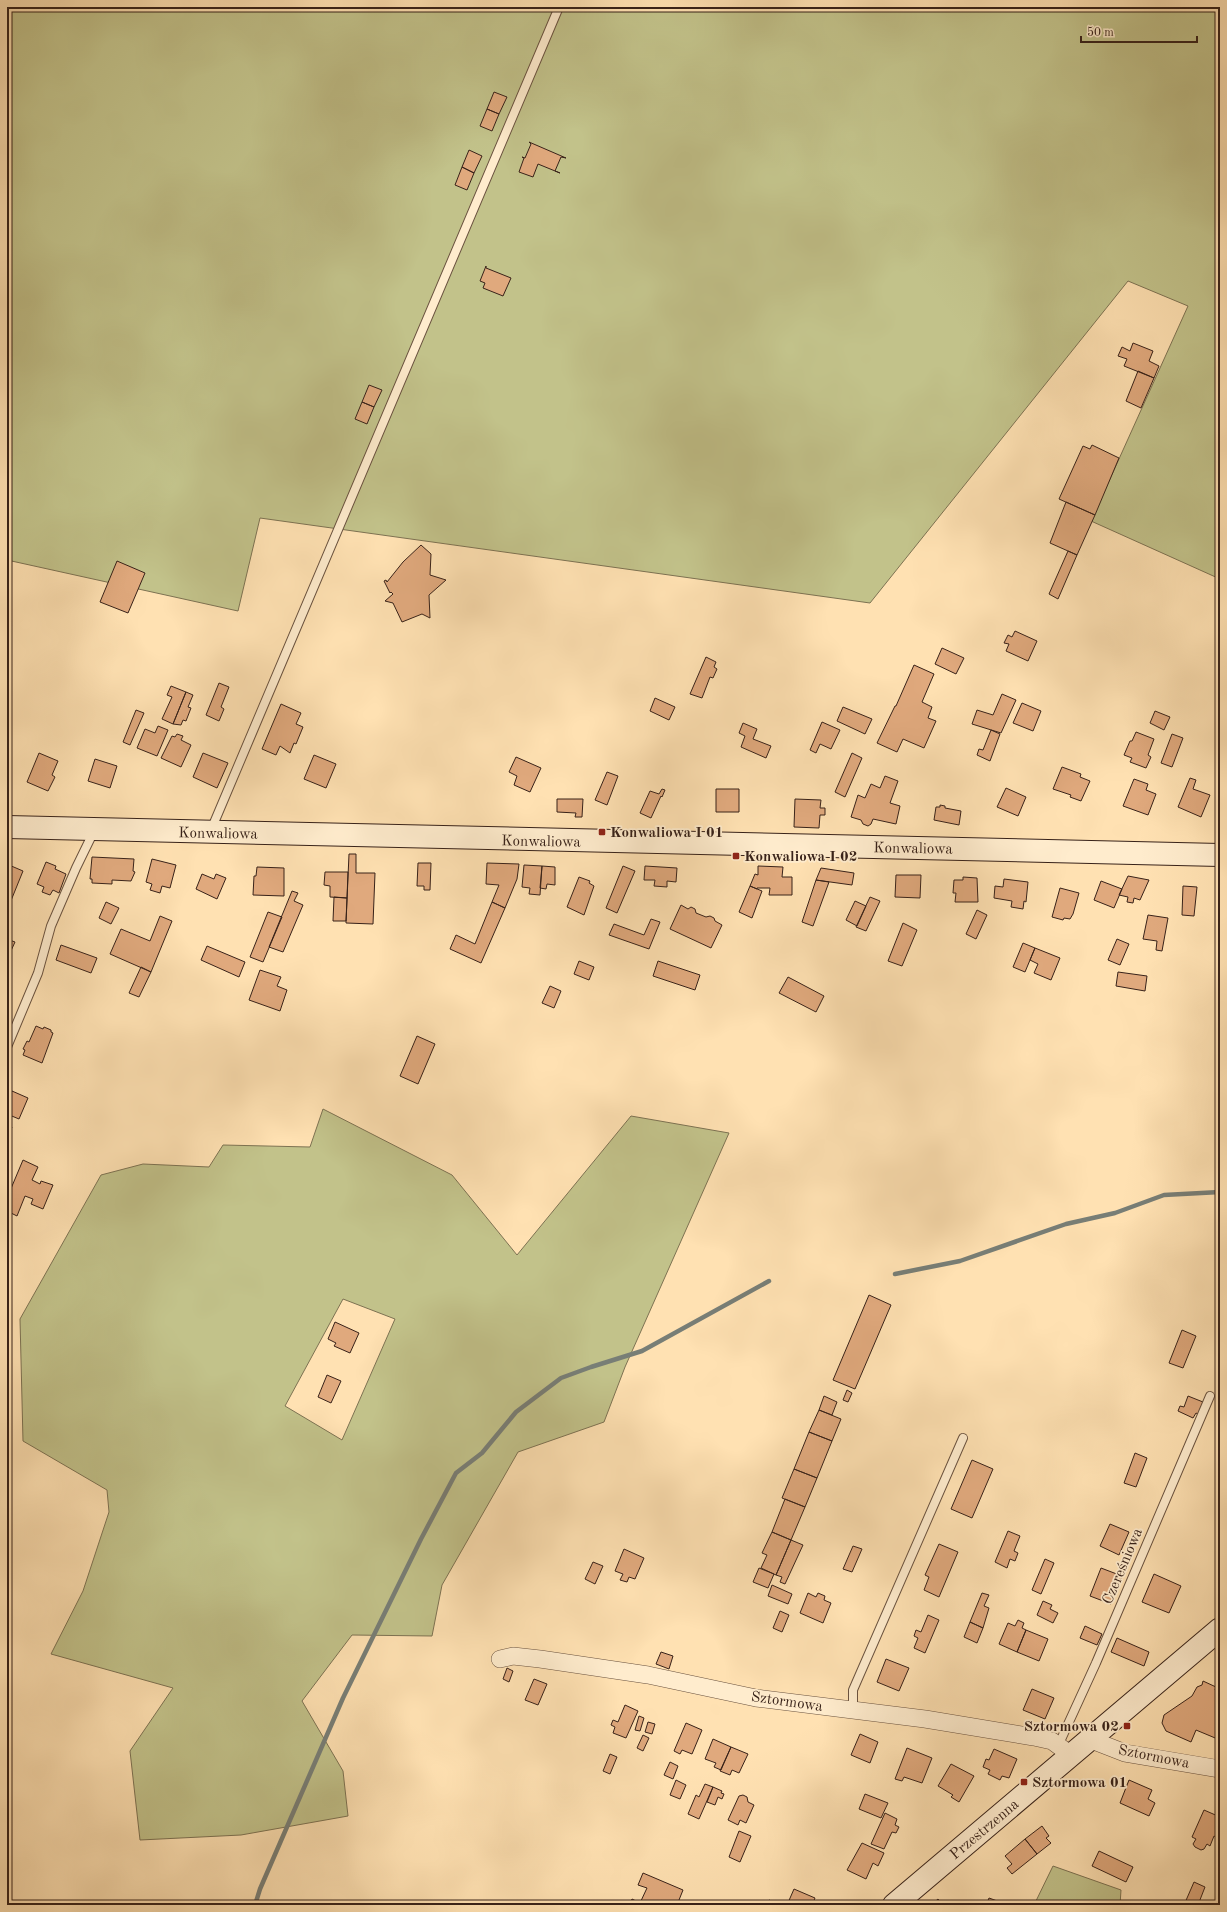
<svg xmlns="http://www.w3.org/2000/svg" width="1227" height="1912" viewBox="0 0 1227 1912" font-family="'Old Standard TT',serif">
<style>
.green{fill:#c2c28a;stroke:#7d7252;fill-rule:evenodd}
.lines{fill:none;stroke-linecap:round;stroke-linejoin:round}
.stream{stroke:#787e76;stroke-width:4.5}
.building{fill:#e0a97d;stroke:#382219}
.lane-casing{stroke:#6a523f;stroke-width:10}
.street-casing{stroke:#6a523f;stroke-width:18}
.secondary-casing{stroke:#382219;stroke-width:24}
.lane{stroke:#ffeccd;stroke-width:8}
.street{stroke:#ffeccd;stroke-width:17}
.secondary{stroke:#ffeccd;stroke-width:22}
.poi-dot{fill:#8f2418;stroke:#ffeccd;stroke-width:1.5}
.labels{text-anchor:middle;stroke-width:3.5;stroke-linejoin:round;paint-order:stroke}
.poi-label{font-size:15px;font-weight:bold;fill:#382219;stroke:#ffeccd;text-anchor:start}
.street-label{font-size:15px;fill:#382219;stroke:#ffeccd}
</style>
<rect width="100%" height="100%" fill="#ffe1b2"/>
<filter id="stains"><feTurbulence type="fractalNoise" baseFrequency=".005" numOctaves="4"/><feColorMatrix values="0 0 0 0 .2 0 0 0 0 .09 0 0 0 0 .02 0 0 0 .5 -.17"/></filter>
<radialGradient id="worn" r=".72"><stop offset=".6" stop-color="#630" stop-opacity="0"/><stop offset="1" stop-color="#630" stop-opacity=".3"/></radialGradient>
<path class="green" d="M7 7H1220V579L1091 521 1188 306 1128 281 870 603 260 518 238 611 7 560Z
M323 1109 452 1175 517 1255 631 1116 729 1133 625 1367 604 1422 518 1452 442 1585 432 1636 352 1635 302 1701 343 1771 348 1816 241 1835 140 1840 130 1751 173 1688 51 1654 83 1591 109 1512 107 1490 23 1441 20 1319 101 1175 143 1164 209 1167 223 1145 310 1147ZM343 1299 395 1319 342 1440 285 1406Z
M1053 1866 1121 1890 1120 1905H1034Z"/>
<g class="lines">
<path class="stream" d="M895 1274 960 1261 1066 1224 1115 1213 1164 1195 1220 1192
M255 1905 260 1889 343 1698 421 1539 456 1473 482 1453 516 1412 561 1378 591 1367 642 1351 769 1281"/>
</g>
<path class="building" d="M494 92 507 97 499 114 487 109Z
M487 109 499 114 492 131 480 126Z
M529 142 566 158 561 157 555 171 560 173 538 164 533 177 519 172 524 158 522 157 525 158 531 144Z
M469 150 482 156 474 173 462 167Z
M462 167 474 173 467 190 455 185Z
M486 266V268L511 278 503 296 483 288 485 283 480 281Z
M1133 343 1153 351 1149 361 1159 366 1154 378 1124 366 1127 359 1118 356 1122 347 1130 351Z
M1138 371 1154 378 1141 408 1126 401Z
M369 385 382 390 374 407 362 402Z
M362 402 374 407 367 424 355 419Z
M1092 445 1119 458 1095 515 1059 499 1083 446 1090 449Z
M1066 502 1095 515 1077 555 1050 543Z
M421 545 431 554 430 575 446 580 429 595 430 618 422 614 402 622 393 603 385 601 393 594 391 592 390 593 384 581 386 580 387 582 403 562Z
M1068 551 1077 555 1058 599 1049 594Z
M117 561 145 573 128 613 100 602Z
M1015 631 1037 641 1028 661 1006 651 1009 644 1004 643 1008 635 1012 637Z
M942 648 964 658 956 674 935 664Z
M706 657 716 662 714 667 717 669 713 678 710 677 702 698 690 694Z
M914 665 934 674 922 702 932 707 928 718 936 721 924 748 903 739 897 752 877 743 895 706H896Z
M219 683 229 687 221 707 224 709 219 721 206 715Z
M171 686 186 692 173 724 162 719 172 697 167 695Z
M186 692 193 695 188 707 191 708 186 721 183 720 181 725 173 724Z
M1002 694 1016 700 1001 733 972 724 977 710 993 715Z
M655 698 675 707 669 720 650 711Z
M1022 703 1041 711 1033 731 1013 723Z
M281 704 301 713 296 724 303 727 296 744 294 743 290 753 280 746 276 755 262 749Z
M843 707 872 719 865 734 837 721Z
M136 710 144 713 130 745 123 742Z
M1155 711 1170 717 1164 730 1150 723Z
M822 722 840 730 831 749 820 744 816 753 810 750Z
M743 723 757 729 753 739 771 746 766 758 741 747 745 736 739 733Z
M158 726 168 730 157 756 137 748 145 729 155 733Z
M991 730 1000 734 990 761 977 755 979 749 983 750Z
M1136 732 1154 739 1148 755 1151 757 1146 768 1130 762 1132 758 1124 755 1130 741H1132Z
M177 734 183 736 181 740 191 745 181 767 161 758 172 736 175 737Z
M1172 734 1183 738 1172 767 1161 763Z
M39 753 58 761 52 775 55 777 48 791 27 782Z
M203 753 228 763 217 788 193 777Z
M852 753 862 758 845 797 835 792Z
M314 755 336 764 326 788 304 779Z
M516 757 541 768 530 792 514 785 517 776 509 772Z
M95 759 117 766 110 788 88 781Z
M1062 767 1081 774 1080 777 1090 781 1081 801 1070 797 1071 795 1053 789Z
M607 772 618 776 607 805 595 800Z
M885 776 898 781 890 803 900 806 896 824 873 819 871 824 868 826 863 824 861 820 851 817 858 795 865 798 871 784 880 788Z
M1190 778 1196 780 1193 789 1210 795 1201 817 1178 807Z
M1134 779 1148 784 1146 790 1156 794 1148 815 1123 806Z
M1006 788 1026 797 1018 816 997 807Z
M662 789 665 790 662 797 661 796 651 818 640 813 650 791 659 794Z
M716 789H739V812H716Z
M557 799H583L582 817H575L576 813 557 812Z
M795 799 821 800 820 808H825V815H820L819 828 794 827Z
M940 805 945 806V808L961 811 959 825 934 820 936 807H940Z
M349 854H356V873H375L373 924 346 923Z
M92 857 134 859 133 871 135 872 131 881 112 880V884L92 883V879H90Z
M152 859 176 865 170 888 162 886 160 893 150 890 152 884 146 882Z
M46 862 56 866 55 869 66 874 59 893 53 890 50 895 42 892 44 887 37 884Z
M418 863H431L430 890H424V886H417Z
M487 863 519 864 517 879 505 908 492 902 499 885 486 884Z
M9 865 23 871 8 908 7 869Z
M524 865 542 866 540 895 529 894 530 888 522 887Z
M542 866 555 867V885L547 884 546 889 540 888Z
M623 866 635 871 617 913 606 908Z
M645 866 677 868 676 882 667 881V887L654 886 655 880H644Z
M758 866 783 867 782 877H792V895H769L770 888H757V889L750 886 755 874 758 875Z
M257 867 284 868V896L253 895 254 876H256Z
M821 868 854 873 852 885 816 880Z
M325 872H348L347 898 330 897V886L324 885Z
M202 874 214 879 216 874 226 878 217 899 196 889Z
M896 875H921L920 898 895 897Z
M1128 876 1149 880 1140 900 1134 898 1133 903 1127 902 1128 897 1119 895Z
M579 877 590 881 589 883 594 886 584 915 567 907Z
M963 877 977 878 978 902H955L956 893H953L954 880H963Z
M1004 879 1028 882 1026 902 1024 901 1023 909 1011 907 1012 901 994 898 995 886 1003 887Z
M816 880 829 882 813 926 802 922Z
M1101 881 1122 889 1114 908 1094 900Z
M750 886 762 891 752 918 739 912Z
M1183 886 1197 887 1194 916 1182 915Z
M1060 888 1079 893 1073 914 1070 919 1064 918 1063 920 1052 917Z
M292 891 298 893 294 901 303 905 283 952 269 947Z
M334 897 347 898 346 921H333Z
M870 897 880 901 866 931 856 927Z
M855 901 866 906 857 926 846 920Z
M106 902 119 908 111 924 99 918Z
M492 902 505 908 481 963 450 949 456 935 475 944Z
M681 905 688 909 691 907 695 909 696 913 706 917 710 916 714 918 715 921 722 925 711 948 670 929Z
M977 910 987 915 976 939 966 934Z
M268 912 282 917 263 962 250 957Z
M1148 915 1168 918 1162 951 1156 950 1157 941 1143 939Z
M160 916 172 921 151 972 110 954 121 929 150 941Z
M651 919 660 922 649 949 609 935 614 924 644 935Z
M903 923 917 930 902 966 888 961Z
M7 939 15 942 10 953 7 952Z
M1117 939 1129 944 1120 965 1108 960Z
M1023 943 1035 948 1025 972 1013 967Z
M61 945 97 958 91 973 56 960Z
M207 946 245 962 239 977 201 960Z
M1035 948 1060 958 1051 980 1034 973 1038 964 1030 960Z
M579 961 594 967 589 980 574 974Z
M658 961 700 975 695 990 653 976Z
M141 967 151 972 139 997 129 993Z
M260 970 281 977 277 986 287 990 280 1011 249 1000Z
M1118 972 1147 976 1145 991 1116 986Z
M788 977 824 996 816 1012 779 993Z
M550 986 561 991 554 1008 542 1003Z
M36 1026 43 1029 44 1027 51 1030V1032L53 1033 42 1063 23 1055 25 1050 23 1049 27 1041 29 1042Z
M417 1036 435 1044 418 1084 400 1076Z
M12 1091 28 1098 19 1119 7 1114V1102Z
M7 1125 12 1127 8 1136 11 1138 8 1145 7 1144Z
M23 1160 38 1167 32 1180 40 1184 41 1181 53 1185 43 1209 31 1204 33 1199 25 1196 17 1216 7 1211V1198Z
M869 1295 891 1305 855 1389 833 1380Z
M335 1322 359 1333 350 1353 334 1346 336 1343 328 1339Z
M1182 1330 1196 1336 1183 1368 1169 1363Z
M327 1375 341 1381 331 1403 318 1397Z
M847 1390 852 1393 848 1402 843 1400Z
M824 1396 837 1402 832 1415 819 1410Z
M1188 1396 1203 1402 1198 1414 1196 1413 1193 1418 1178 1411 1180 1406 1184 1407Z
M819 1410 841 1419 832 1441 809 1432Z
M809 1432 832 1441 817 1478 794 1469Z
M1135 1453 1147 1458 1136 1487 1124 1483Z
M972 1460 993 1469 972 1518 951 1509Z
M794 1469 817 1478 805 1507 782 1498Z
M785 1499 805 1507 791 1540 772 1532Z
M1110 1524 1129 1532 1119 1555 1100 1546Z
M1008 1531 1020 1536 1014 1551 1018 1553 1015 1561 1010 1559 1007 1568 995 1562Z
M772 1532 791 1540 776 1575 761 1568 767 1555 762 1553Z
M791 1540 803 1545 785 1584 780 1582 782 1577 776 1575Z
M939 1544 958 1552 939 1597 924 1590 929 1577 925 1575Z
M853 1546 862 1549 852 1572 843 1569Z
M624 1549 644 1558 635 1579 629 1577 627 1582 620 1580 623 1574 615 1571Z
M1045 1559 1054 1563 1041 1594 1032 1590Z
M593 1562 603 1566 595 1584 585 1579Z
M759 1568 774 1574 768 1588 753 1582Z
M1101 1568 1122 1576 1111 1604 1090 1596Z
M1154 1574 1181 1586 1169 1613 1142 1602Z
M772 1585 792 1594 788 1604 768 1596Z
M808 1593 816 1597 818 1593 825 1596 824 1600 831 1603 823 1623 800 1613Z
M982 1593 989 1595 984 1606 989 1608 983 1628 970 1622Z
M1043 1601 1052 1605 1050 1609 1058 1613 1053 1623 1037 1615Z
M780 1611 789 1615 782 1632 773 1628Z
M928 1615 939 1620 925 1653 914 1648 918 1638 914 1636 916 1630 921 1632Z
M1018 1620 1024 1623 1022 1628 1026 1630 1017 1652 999 1644 1008 1623 1015 1626Z
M970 1622 983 1628 977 1643 964 1637Z
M1085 1626 1102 1634 1097 1645 1080 1638Z
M1026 1630 1048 1639 1039 1661 1017 1652Z
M1117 1638 1149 1652 1144 1666 1111 1652Z
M661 1652 673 1656 669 1669 656 1664Z
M886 1659 909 1668 899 1691 877 1682Z
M507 1668 513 1671 509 1682 503 1679Z
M534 1679 547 1684 538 1705 525 1700Z
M1203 1681 1216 1687 1215 1690 1220 1693V1740L1196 1730 1191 1742 1166 1731 1162 1723 1164 1715 1192 1696 1197 1687 1202 1685Z
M1032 1689 1054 1698 1045 1719 1023 1710Z
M625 1705 638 1711 626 1738 613 1733 615 1727 611 1725 613 1720 618 1722Z
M639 1716 644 1718 640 1731 635 1730Z
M648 1722 655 1724 652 1734 645 1732Z
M686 1723 702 1730 692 1754 682 1750 680 1754 674 1751Z
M860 1734 878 1742 870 1763 851 1755Z
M643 1735 649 1738 643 1751 637 1748Z
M713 1739 731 1747 721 1770 714 1767 716 1763 705 1759Z
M731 1747 748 1754 739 1773 732 1770 730 1775 720 1771Z
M907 1748 932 1758 922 1783 904 1777 902 1781 895 1779Z
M994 1749 1017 1759 1009 1778 1002 1776 1000 1780 988 1774 990 1770 983 1767 986 1759 989 1760Z
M610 1754 617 1757 610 1774 603 1771Z
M670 1762 678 1766 673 1779 664 1775Z
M951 1764 974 1776 959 1802 951 1797 953 1795 938 1786Z
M676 1780 686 1785 680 1799 670 1795Z
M1129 1780 1152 1790 1148 1799 1155 1803 1149 1816 1120 1803Z
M705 1784 713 1787 699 1819 688 1814 696 1795 699 1797Z
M713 1787 722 1791 721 1793 724 1794 722 1799 718 1797 715 1805 707 1802Z
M865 1794 888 1803 881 1818 859 1809Z
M743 1795 747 1797 748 1802 754 1805 746 1823 740 1820 738 1825 728 1820 739 1796Z
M1204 1810 1220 1817V1839L1214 1836 1210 1846 1207 1844 1204 1849 1201 1850 1195 1847 1193 1844 1196 1839 1192 1837Z
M885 1813 897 1819 895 1825 899 1827 896 1833 892 1832 884 1849 871 1844Z
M1042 1826 1049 1836 1046 1838 1051 1843 1037 1854 1025 1839Z
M739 1831 751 1836 740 1862 729 1857Z
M1025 1839 1037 1854 1012 1874 1007 1868 1012 1864 1005 1856Z
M862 1843 884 1853 878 1866 873 1863 866 1879 847 1870Z
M1099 1851 1133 1867 1126 1882 1092 1866Z
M643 1873 683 1890 677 1905 668 1901 667 1905H629L632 1899 640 1903 647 1888 638 1885Z
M1194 1882 1205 1887 1198 1905H1184Z
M794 1889 815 1898 812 1905H787Z
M989 1898 1000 1902 999 1905H986Z
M938 1899 943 1905H931Z
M769 1900 777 1903 776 1905H767Z"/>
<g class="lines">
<g class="lane-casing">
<path id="lane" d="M211 830 559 7
M7 1047 38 973 51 926 76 868 94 831
M853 1710V1690L963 1438
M1058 1746 1096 1663 1210 1396"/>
</g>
<g class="street-casing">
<path id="street" d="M500 1659 513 1656 540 1659 648 1675 756 1698 925 1719 1034 1737 1052 1741 1071 1755
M1089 1739 1125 1753 1220 1769"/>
</g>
<g class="secondary-casing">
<path id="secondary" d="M7 827 1220 855
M894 1905 1220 1629"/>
</g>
<use href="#lane" class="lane"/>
<use href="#street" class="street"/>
<use href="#secondary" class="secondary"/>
</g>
<g class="poi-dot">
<rect x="598" y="828" width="8" height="8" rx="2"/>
<rect x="732" y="852" width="8" height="8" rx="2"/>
<rect x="1123" y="1722" width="8" height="8" rx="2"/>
<rect x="1020" y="1778" width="8" height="8" rx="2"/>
</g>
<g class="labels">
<g class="poi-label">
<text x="610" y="837">Konwaliowa I 01</text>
<text x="744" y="861">Konwaliowa I 02</text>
<text x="1119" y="1731" text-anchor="end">Sztormowa 02</text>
<text x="1032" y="1787">Sztormowa 01</text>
</g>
<g class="street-label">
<text transform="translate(218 833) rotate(1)" y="5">Konwaliowa</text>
<text transform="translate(541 841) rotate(1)" y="5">Konwaliowa</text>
<text transform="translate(913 848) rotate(1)" y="5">Konwaliowa</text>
<text transform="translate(1122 1566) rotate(-67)" y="5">Czereśniowa</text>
<text transform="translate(787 1701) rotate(8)" y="5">Sztormowa</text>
<text transform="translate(1154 1756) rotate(11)" y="5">Sztormowa</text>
<text transform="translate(984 1829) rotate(-40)" y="5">Przestrzenna</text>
</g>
</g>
<rect width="1227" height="1912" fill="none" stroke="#ffe1b2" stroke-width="24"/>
<rect x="8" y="8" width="1211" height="1896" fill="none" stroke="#382219" stroke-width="2"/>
<rect x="12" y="12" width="1203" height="1888" fill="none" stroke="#382219"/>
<path d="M1081 36v6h116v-6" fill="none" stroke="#382219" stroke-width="2"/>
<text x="1087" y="36" font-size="12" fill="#382219" stroke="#ffeccd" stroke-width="3" paint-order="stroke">50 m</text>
<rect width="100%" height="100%" filter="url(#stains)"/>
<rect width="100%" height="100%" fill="url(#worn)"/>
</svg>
